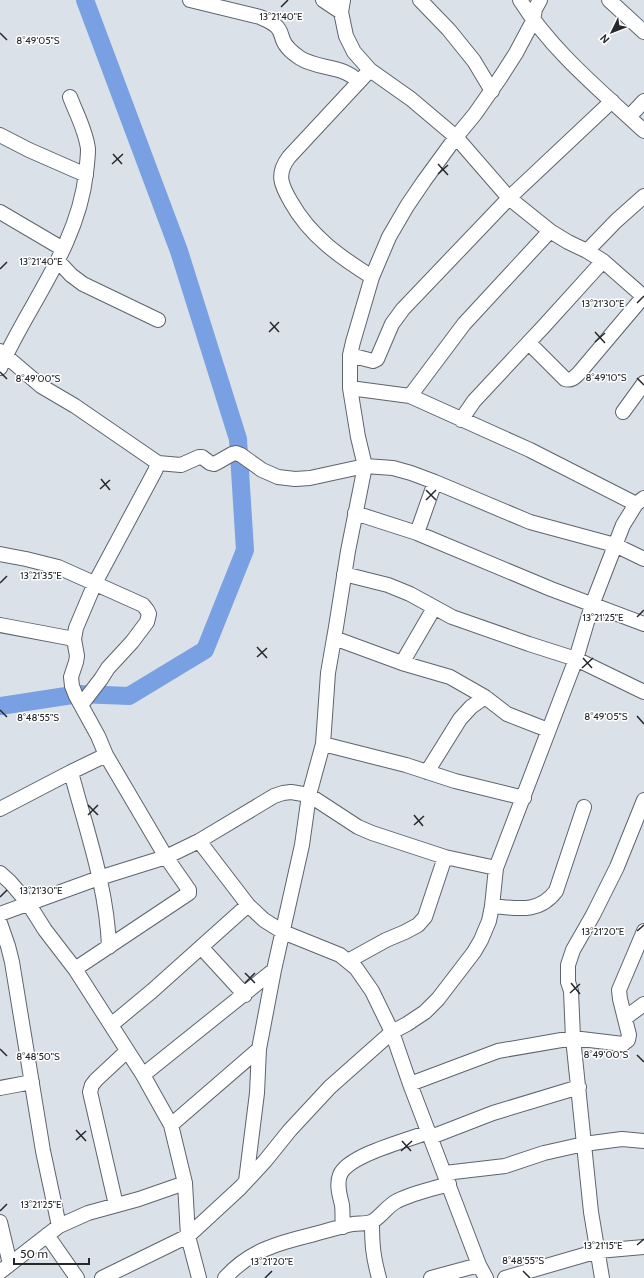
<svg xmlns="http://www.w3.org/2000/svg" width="644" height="1278" viewBox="0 0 644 1278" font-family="Cabin,sans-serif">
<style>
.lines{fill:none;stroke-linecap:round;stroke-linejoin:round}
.river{stroke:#78a0e2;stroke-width:18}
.minor-casing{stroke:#5e646b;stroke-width:16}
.minor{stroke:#fff;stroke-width:14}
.ticks{fill:none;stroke:#26282b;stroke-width:1.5}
.ticks-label{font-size:10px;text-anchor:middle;fill:#26282b;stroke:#fff;stroke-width:3;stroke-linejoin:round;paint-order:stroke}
</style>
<rect width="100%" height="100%" fill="#dae1e9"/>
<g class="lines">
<path class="river" d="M0 706 79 694 129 696 205 650 245 550 238 439 179 251 85 0"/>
<g class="minor-casing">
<path id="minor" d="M190 0 260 17C266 20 272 22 276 26 281 30 281 35 283 40 286 48 293 53 300 58 319 70 342 64 359 82
M323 0 341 12
M343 0 341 12 346 36 354 52 370 70 411 99 456 137 509 198 550 231 568 242 587 251 603 261 644 297
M420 0 449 30 474 61 492 91
M520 0C552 51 600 90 644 131
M609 0 644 32
M370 70 289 157C276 174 281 185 291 202 310 236 340 257 372 277
M629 117 644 101
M0 135 29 150 86 175
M0 212 63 249
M587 251 616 221 644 196
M58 261 71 275 83 284 158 320
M529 343 565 379C571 381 574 378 579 373L644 296
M0 351 41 386 75 406 158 463 181 465 199 457H202L210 463 214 464 218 462 232 454 236 453 241 455 262 470 278 477 295 479 310 478 365 466 393 468 411 473 435 482 530 522 615 545 644 559
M350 355 373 361 377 359 392 324 403 309 509 198 612 101
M0 368C29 303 78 246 86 173 87 165 88 157 88 149 86 131 76 113 70 97
M350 388 410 396 530 450 636 504
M410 396 464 324 550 231
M623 412 644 383
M461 420 474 401 545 325 603 261
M355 513 417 533 551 589 644 624
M417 533 435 482
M0 554 26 559 58 567 143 605 147 610 149 614 147 622 132 642 108 668 101 679 81 705
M344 574 388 585 410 594 452 617 529 644 576 659 644 692
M0 625 74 639
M334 638 402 663 450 677 485 697 507 714 548 730
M402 663 434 608
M323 744 406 765 455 781 524 798
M71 772C86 829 107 887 109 947
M427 772 460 719 471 707 485 697
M0 809 71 772 106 755
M199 841 248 905 264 920 283 932 340 955 356 968 372 991 392 1032 410 1084 479 1265 486 1278
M0 873 10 882 28 903 45 930 75 969 143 1075 171 1125 185 1183 188 1236 199 1278
M492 906C516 908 539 914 556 891L584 807
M0 914 99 878 166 857 199 841 274 796 283 793 291 792 309 795 358 827 372 833 445 857 496 868
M0 923 8 946 12 962 43 1151 59 1226
M201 947 245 995
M348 961 386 940 405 932 418 925 425 917 445 857
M75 969 189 893V890L166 857 106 755 98 736 76 696 72 686 71 677 76 662 77 656 74 639 76 628 95 583 155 471 158 463
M625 1018 644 1004
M111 1025 152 991 248 905
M143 1075 274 970
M410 1084 498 1051 573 1038 623 1044 628 1040 629 1035 620 999 619 990 644 931
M0 1088 32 1082
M171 1125 259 1049
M431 1137 493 1113 579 1087
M445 1173 505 1166 544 1153 584 1144 622 1139 644 1141
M246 1181 257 1093 259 1049 274 970 302 845 309 795 323 744 328 673 336 627 348 551 365 466 358 437 350 388V355L353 342 372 277 389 237 407 206 424 181 456 137 475 114 500 78 516 53 533 21 535 9 540 0
M116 1205 90 1092 92 1085 96 1080 127 1051
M0 1222 10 1264
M372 1222C372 1245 373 1256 379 1278
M343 1227C342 1220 343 1212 342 1205 340 1196 336 1185 340 1175 348 1155 408 1140 429 1132
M47 1235 77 1278
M0 1272 59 1226 88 1213 139 1199 185 1183
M102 1278 188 1236 240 1188 265 1161 290 1130 330 1087 392 1032 407 1024 425 1012 438 999 474 952 481 940 489 921 492 906 496 868 576 659 592 605 623 525 636 504 644 498
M225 1278C249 1251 278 1243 311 1235 325 1231 339 1227 353 1224 359 1223 365 1224 371 1222 378 1220 388 1205 397 1201 413 1193 432 1189 449 1184
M431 1278 479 1265
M505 1278 598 1251 644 1247
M602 1278 591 1212 573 1038 571 991 568 982V965L573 950 593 915 617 867 644 800"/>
</g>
<use href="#minor" class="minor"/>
</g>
<path class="ticks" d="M281 7 288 0M0 33 7 40M113 154 122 164M112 164 123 154M438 164 448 175M438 174 448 165M0 269 7 262M637 303 644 296M270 322 279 332M269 332 279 322M595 332 605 343M595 342 605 333M0 372 7 379M637 378 644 385M101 479 110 490M100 489 110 480M426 490 436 500M426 500 436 490M0 583 7 576M637 617 644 610M257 647 267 658M257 657 267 648M583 658 592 668M582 668 593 658M0 710 7 717M637 716 644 724M88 805 98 815M88 815 98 805M414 815 423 826M414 825 424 816M0 897 7 890M637 931 644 925M245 973 255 983M245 983 255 973M571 983 580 994M570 993 580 984M0 1049 7 1056M637 1055 644 1062M76 1130 86 1141M76 1140 86 1131M402 1141 411 1151M401 1151 412 1141M0 1211 7 1204M637 1245 644 1239M523 1271 530 1278M265 1278 272 1271"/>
<g class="ticks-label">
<text x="281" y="20">13°21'40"E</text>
<text x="38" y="44">8°49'05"S</text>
<text x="41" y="265">13°21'40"E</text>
<text x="603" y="307">13°21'30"E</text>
<text x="606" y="381">8°49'10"S</text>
<text x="38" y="382">8°49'00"S</text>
<text x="41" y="579">13°21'35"E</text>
<text x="603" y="621">13°21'25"E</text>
<text x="606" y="720">8°49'05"S</text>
<text x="38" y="721">8°48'55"S</text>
<text x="41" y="894">13°21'30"E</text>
<text x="603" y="935">13°21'20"E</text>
<text x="606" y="1058">8°49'00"S</text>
<text x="38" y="1060">8°48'50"S</text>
<text x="41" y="1208">13°21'25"E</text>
<text x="603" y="1249">13°21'15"E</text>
<text x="523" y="1264">8°48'55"S</text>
<text x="272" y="1265">13°21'20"E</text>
</g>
<g transform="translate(612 32) rotate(227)" stroke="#ffffff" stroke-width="3" paint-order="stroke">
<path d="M0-3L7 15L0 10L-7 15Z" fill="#26282b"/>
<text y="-6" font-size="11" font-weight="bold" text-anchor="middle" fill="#26282b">N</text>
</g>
<path d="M14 1258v6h75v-6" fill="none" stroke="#26282b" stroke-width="2"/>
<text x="20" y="1258" font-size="12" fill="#26282b" stroke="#ffffff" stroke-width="3" paint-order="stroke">50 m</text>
</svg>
